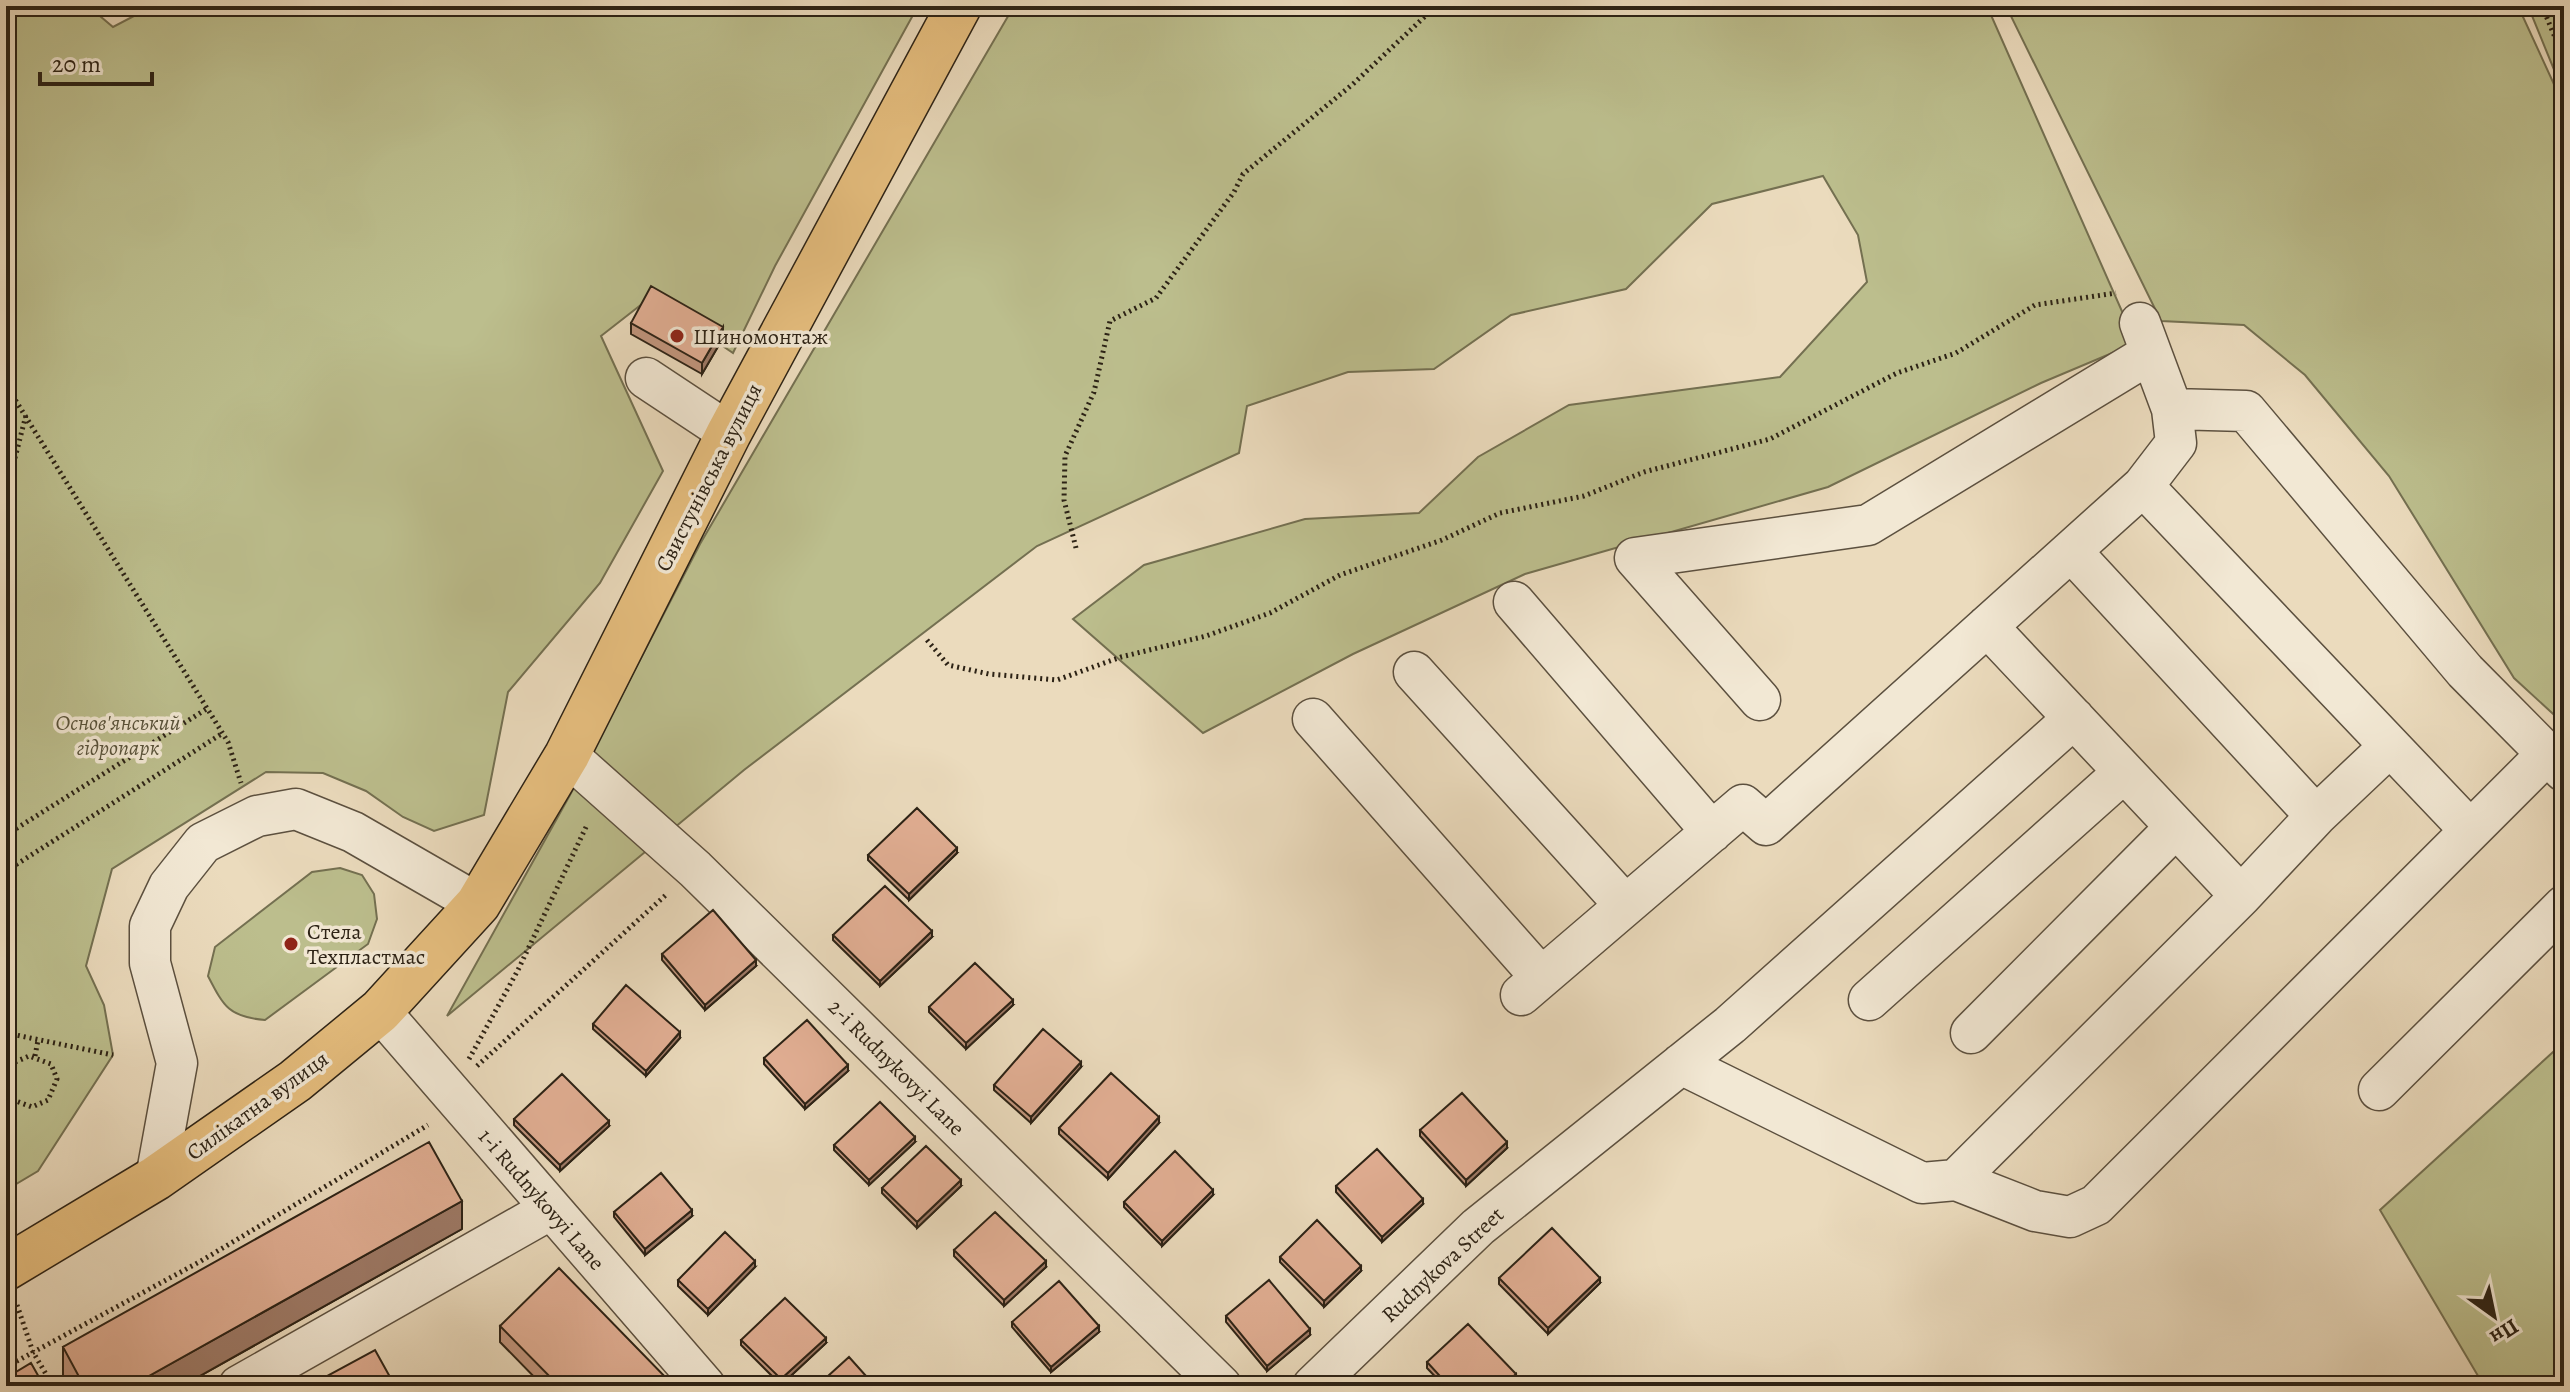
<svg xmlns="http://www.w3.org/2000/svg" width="2570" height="1392" viewBox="0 0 2570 1392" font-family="Alegreya,serif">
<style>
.green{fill:#bcbe8d;stroke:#747051;stroke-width:2}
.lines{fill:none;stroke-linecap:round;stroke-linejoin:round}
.minor-casing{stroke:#5c503f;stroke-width:43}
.major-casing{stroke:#2c2215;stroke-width:47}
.path{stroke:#2c2215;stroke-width:5;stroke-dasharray:2 4;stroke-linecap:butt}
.minor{stroke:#f2e8d4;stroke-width:40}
.major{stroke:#e6be7e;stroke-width:44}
.wall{fill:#c2967e;stroke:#2c2215;stroke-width:2}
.shaded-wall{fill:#9e7a67;stroke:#2c2215;stroke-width:2}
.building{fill:#e1ae93;stroke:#2c2215;stroke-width:2}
.poi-dot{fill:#8f2418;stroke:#f2e8d4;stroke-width:3}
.labels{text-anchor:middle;stroke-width:7;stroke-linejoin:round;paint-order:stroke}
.poi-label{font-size:22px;fill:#2c2215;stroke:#f2e8d4;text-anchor:start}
.street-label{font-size:22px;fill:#2c2215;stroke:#f2e8d4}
.park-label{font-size:22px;font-style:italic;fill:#575139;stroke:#f2e8d4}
</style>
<rect width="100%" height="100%" fill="#ebdbbd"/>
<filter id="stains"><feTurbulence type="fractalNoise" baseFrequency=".0025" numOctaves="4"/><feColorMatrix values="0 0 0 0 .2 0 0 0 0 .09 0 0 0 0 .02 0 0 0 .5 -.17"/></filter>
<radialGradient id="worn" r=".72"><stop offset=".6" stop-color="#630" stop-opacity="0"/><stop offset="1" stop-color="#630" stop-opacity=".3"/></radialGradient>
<path class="green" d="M6 6H88L113 27 153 6H918L775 266 733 353 651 297 601 336 663 471 600 583 508 692 484 815 434 831 403 817 366 791 323 773 266 772 112 869 86 966 104 1005 113 1055 38 1171 6 1190Z
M1014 6H1987L2136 343 2041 383 1828 487 1525 574 1353 654 1203 733 1073 619 1144 565 1305 519 1419 513 1478 457 1569 405 1780 377 1867 282 1858 235 1823 176 1712 204 1626 289 1511 315 1434 369 1348 372 1247 406 1239 453 1037 546 744 770 447 1016 570 795 700 544Z
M2006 6H2518L2564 106V724L2514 678 2389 476 2305 375 2244 325 2161 321Z
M2528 6H2564V94Z
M340 868 362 875 374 894 377 919 368 944 265 1020C229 1017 224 1007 208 976L215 947 312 872Z
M2564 1042V1386H2484L2380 1210Z"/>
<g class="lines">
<g class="minor-casing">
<path id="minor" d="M646 378 729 433
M2172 409 2246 411 2465 671 2564 771
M2143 486 2470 830
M2071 551 2316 816
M1514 602 1712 832
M1987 626 2241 896
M1414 672 1625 905
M1760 700 1635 558 1868 525 2151 353
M1313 719 1540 976
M567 755 695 869 1221 1386
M1521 995 1743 805 1766 825 2143 486 2176 443 2172 409 2140 323
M1869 1000 2124 772
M380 1011 705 1386
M1971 1033 2176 827
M1681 1064 1922 1183 1956 1180 2035 1211 2070 1217 2096 1205 2546 755
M2379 1090 2564 906
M156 1178 177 1063 150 963V926L169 886 203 843 257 816 296 809 353 832 478 904
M1956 1180 2241 896 2316 816 2389 747
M239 1386 551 1209
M1313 1386 1478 1227 1730 1025 2074 718"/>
</g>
<g class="major-casing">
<path id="major" d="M6 1268 156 1178 295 1081 380 1011 478 904 567 755 729 433 959 6"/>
</g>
<path class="path" d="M2542 6 2564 59
M6 385 228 742 241 783
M6 493 26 415
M1076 548 1064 500 1065 456 1094 392 1110 321 1156 298 1234 192 1243 174 1353 84 1436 6
M927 640 948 665 989 674 1057 680 1121 657 1206 636 1270 613 1340 575 1442 540 1500 513 1584 496 1644 472 1770 439 1897 373 1956 353 2035 305 2116 293
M6 835 208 708
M6 871 223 733
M6 1033 113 1055
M35 1056 38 1040
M469 1059 518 970 587 825
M477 1066 668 893
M6 1077 13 1063 29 1056 51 1064 57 1079 48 1100 32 1107 16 1101 6 1084
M17 1305 33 1352 53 1386
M6 1367 201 1261 428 1125"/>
<use href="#minor" class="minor"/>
<use href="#major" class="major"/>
</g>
<path class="wall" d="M631 323 723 338 702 374 631 334Z
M957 853 909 900 868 860V855Z
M833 935 932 937 880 986 833 940Z
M662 954 756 966 705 1010 662 960Z
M1013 1005 966 1049 929 1012V1007Z
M593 1024 680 1038 646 1076 593 1029Z
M764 1058 848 1071 805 1109 764 1064Z
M1081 1067 1031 1123 994 1090V1085Z
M514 1119 609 1126 560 1171 514 1125Z
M1159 1123 1108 1179 1059 1134V1128Z
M1420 1130 1507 1148 1466 1186 1420 1136Z
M915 1142 869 1185 834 1150V1145Z
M961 1186 917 1228 882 1193V1188Z
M1336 1186 1423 1204 1382 1242 1336 1192Z
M1213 1195 1162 1246 1124 1207V1202Z
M614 1212 692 1216 645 1255 614 1217Z
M462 1229 182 1386H68L63 1376V1347Z
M954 1250 1046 1267 1004 1306 954 1256Z
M1280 1257 1361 1271 1324 1307 1280 1262Z
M755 1267 708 1315 678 1286V1280Z
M1499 1278 1600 1283 1548 1334 1499 1284Z
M1226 1316 1310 1335 1267 1371 1226 1322Z
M1012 1322 1099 1332 1051 1372 1012 1327Z
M500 1326 674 1386H543L500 1342Z
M741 1340 826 1343 781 1385 741 1345Z
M1427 1362 1516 1380 1509 1386H1444L1427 1368Z"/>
<path class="shaded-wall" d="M723 327V338L702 374V363Z
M957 848V853L909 900V894Z
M932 931V937L880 986V981Z
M756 960V966L705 1010V1005Z
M1013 1000V1005L966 1049V1043Z
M680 1032V1038L646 1076V1071Z
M1081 1062V1067L1031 1123V1117Z
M848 1065V1071L805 1109V1104Z
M1159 1117V1123L1108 1179V1173Z
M609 1121V1126L560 1171V1165Z
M915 1137V1142L869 1185V1180Z
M1507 1142V1148L1466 1186V1180Z
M961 1180V1186L917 1228V1222Z
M1213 1190V1195L1162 1246V1241Z
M1423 1199V1204L1382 1242V1237Z
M462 1201V1229L182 1386H131Z
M692 1210V1216L645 1255V1249Z
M755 1261V1267L708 1315V1309Z
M1046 1261V1267L1004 1306V1300Z
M1361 1266V1271L1324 1307V1301Z
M1600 1278V1283L1548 1334V1328Z
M1099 1326V1332L1051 1372V1367Z
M1310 1329V1335L1267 1371V1366Z
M826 1338V1343L781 1385V1379Z
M1516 1374V1380L1509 1386H1503Z"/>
<path class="building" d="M651 286 723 327 702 363 631 323Z
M917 808 957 848 909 894 868 855Z
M885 886 932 931 880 981 833 935Z
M713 910 756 960 705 1005 662 954Z
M975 963 1013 1000 966 1043 929 1007Z
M626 985 680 1032 646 1071 593 1024Z
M807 1020 848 1065 805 1104 764 1058Z
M1043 1029 1081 1062 1031 1117 994 1085Z
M1111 1073 1159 1117 1108 1173 1059 1128Z
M562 1074 609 1121 560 1165 514 1119Z
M1462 1093 1507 1142 1466 1180 1420 1130Z
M880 1102 915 1137 869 1180 834 1145Z
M429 1142 462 1201 131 1386H84L63 1347Z
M926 1146 961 1180 917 1222 882 1188Z
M1377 1149 1423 1199 1382 1237 1336 1186Z
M1175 1151 1213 1190 1162 1241 1124 1202Z
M661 1173 692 1210 645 1249 614 1212Z
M995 1212 1046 1261 1004 1300 954 1250Z
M1317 1220 1361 1266 1324 1301 1280 1257Z
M1552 1228 1600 1278 1548 1328 1499 1278Z
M725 1232 755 1261 708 1309 678 1280Z
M559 1268 674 1386H559L500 1326Z
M1269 1280 1310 1329 1267 1366 1226 1316Z
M1059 1281 1099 1326 1051 1367 1012 1322Z
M785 1298 826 1338 781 1379 741 1340Z
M1468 1324 1516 1374 1503 1386H1449L1427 1362Z
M375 1350 395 1386H316L314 1383Z
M849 1357 875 1386H817Z
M31 1363 44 1386H6V1378Z
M1718 1377 1736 1386H1714Z
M1159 1381 1163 1386H1153Z
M1390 1381 1395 1386H1384Z"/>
<g class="poi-dot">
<circle cx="677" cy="336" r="8"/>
<circle cx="291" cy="944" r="8"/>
</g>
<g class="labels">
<g class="poi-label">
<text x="693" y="344">Шиномонтаж</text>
<text x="307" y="939">Стела<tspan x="307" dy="25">Техпластмас</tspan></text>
</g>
<g class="street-label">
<text transform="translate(708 477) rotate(-63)" y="8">Свистунівська вулиця</text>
<text transform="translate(897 1067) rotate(45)" y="8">2-i Rudnykovyi Lane</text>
<text transform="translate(257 1105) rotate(-36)" y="8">Силікатна вулиця</text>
<text transform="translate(542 1199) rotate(49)" y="8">1-i Rudnykovyi Lane</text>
<text transform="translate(1442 1264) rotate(-43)" y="8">Rudnykova Street</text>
</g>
<g class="park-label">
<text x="118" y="730">Основ'янський<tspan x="118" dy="25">гідропарк</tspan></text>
</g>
</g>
<rect width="2570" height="1392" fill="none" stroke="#ebdbbd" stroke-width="32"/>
<rect x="8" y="8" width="2554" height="1376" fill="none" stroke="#2c2215" stroke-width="4"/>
<rect x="16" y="16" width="2538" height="1360" fill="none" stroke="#2c2215" stroke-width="2"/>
<g transform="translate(2494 1316) rotate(147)" stroke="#f2e8d4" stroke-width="6" paint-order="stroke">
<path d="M0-6L14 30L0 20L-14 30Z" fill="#2c2215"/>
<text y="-12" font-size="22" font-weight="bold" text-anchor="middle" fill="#2c2215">Пн</text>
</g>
<path d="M40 72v12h112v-12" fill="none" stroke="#2c2215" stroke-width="4"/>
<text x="52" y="72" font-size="24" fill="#2c2215" stroke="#f2e8d4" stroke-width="6" paint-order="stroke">20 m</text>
<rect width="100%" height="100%" filter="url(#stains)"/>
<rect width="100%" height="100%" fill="url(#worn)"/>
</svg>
